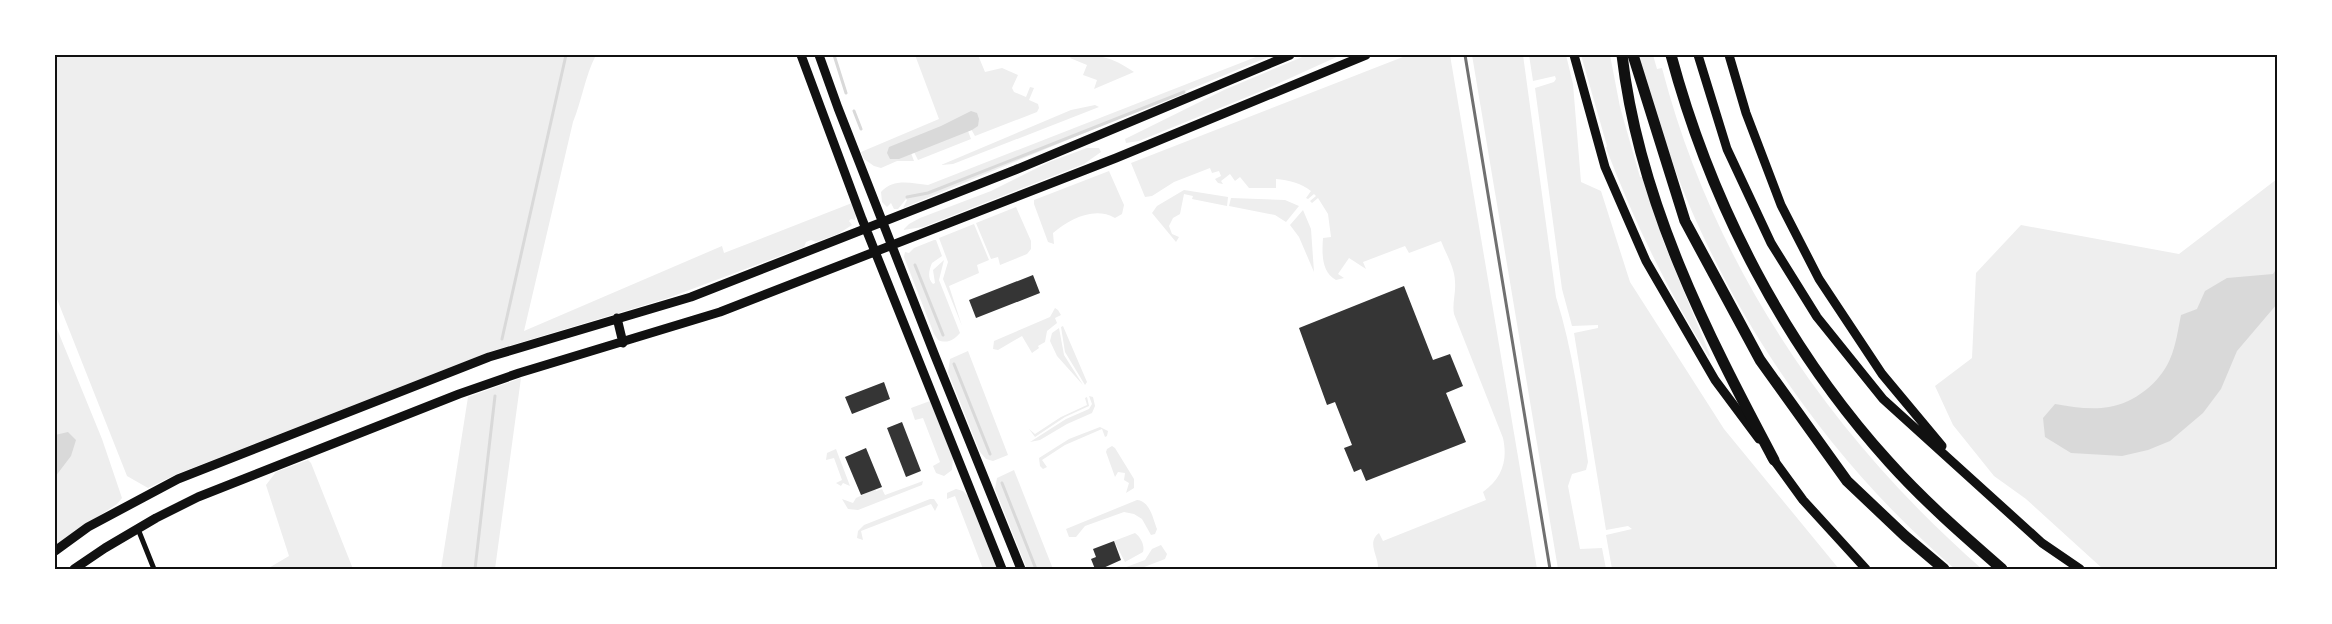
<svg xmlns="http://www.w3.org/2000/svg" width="2332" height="624" viewBox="0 0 2332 624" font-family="'DejaVu Sans',sans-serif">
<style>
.green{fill:#eee}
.water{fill:#d9d9d9}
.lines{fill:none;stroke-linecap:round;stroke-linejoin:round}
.stream{stroke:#d9d9d9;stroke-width:3}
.building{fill:#353535}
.minor{stroke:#111;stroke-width:5}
.secondary{stroke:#111;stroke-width:9}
.motorway{stroke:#111;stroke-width:11}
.rail{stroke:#707070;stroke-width:3}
.neatline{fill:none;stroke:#111;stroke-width:2}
</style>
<rect width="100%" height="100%" fill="#fff"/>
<path class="green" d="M55 55H596C585 76 582 100 573 122L524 331 722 246 724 253 852 203 856 215 855 220 851 219 849 221 852 225 838 234 816 242 811 240 806 242 804 247 668 298 492 351 177 474 148 488 127 476 55 294Z
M915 55H978L985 72 1002 68 1018 75 1012 88 1014 92 1026 97 1030 87 1034 88 1029 100 1038 104 1039 108 1037 112 975 136 971 129 968 131 971 139 918 160 914 152 911 153 914 161H897L881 168 874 166 864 159 861 152 939 119Z
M1072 55C1100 55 1110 56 1134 72L1094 89 1097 80 1083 75 1087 65 1070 58Z
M1261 55H1273L903 208 907 200 906 199 898 209H894L891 203 887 207 882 202 881 192C893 178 911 183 928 185Z
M1307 55H1341L1264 90 1139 141 1126 143 1125 139 1224 90Z
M1408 55H1450L1537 569H1378C1379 556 1366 543 1379 533L1383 541 1486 500 1483 492C1502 478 1508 461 1503 438L1454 314C1452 303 1456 294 1455 282 1455 268 1446 254 1441 241L1409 253 1405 246 1363 262 1366 269 1349 258 1338 274 1344 278 1336 280C1321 272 1322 252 1323 238L1331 237 1328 214 1318 198 1312 203 1310 201 1316 196 1314 194 1308 199 1306 198 1311 191C1301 183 1289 180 1276 179V188H1249L1240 177 1235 181 1230 174 1221 181 1223 184 1218 183 1215 179 1221 176 1219 171 1212 173 1210 168 1174 182 1152 196 1145 197 1131 163Z
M1472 55H1523L1556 297C1573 351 1580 406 1588 462L1586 470 1572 474 1568 486 1580 549 1602 548 1606 569H1558Z
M1529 55H1566L1573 84 1581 182 1601 191 1630 282 1724 429 1839 569H1612L1606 535 1632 529 1628 526 1606 530 1574 333 1598 328V325L1572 326 1562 289 1535 88 1554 82 1556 79 1555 76 1533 81Z
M1581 55H1610L1620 107 1640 177H1642L1664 243 1710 355 1709 357C1667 290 1634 221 1606 148L1607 146Z
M1638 55H1653L1657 69 1662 68C1713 265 1830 436 1982 569H1955C1838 469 1744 337 1685 195 1666 149 1653 102 1638 55Z
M1095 105 1099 107 953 164 941 165 1071 110Z
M1087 148H1099L1101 152 1084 164 923 227 903 230 909 224 920 218 991 191 1049 162Z
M1109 171 1124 205 1122 214 1115 218C1094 206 1070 219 1053 233L1054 244 1048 242 1034 204V200Z
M2277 179V569H2103L2026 499 1994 476 1953 425 1935 386 1972 358 1976 273 2021 225 2179 254Z
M1184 190 1228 197 1227 206 1192 199 1193 196 1184 194 1180 214 1173 218 1169 226 1172 234 1179 237 1176 242 1152 213 1157 206Z
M1231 198 1285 200 1299 206 1286 222 1275 215 1229 206Z
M1016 207 1031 241V249L1027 254 1000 265 998 257 991 259 976 223Z
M1303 210 1311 229 1314 272 1299 237 1290 225Z
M974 224 989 260 977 265 979 273 949 286 962 326 943 279 948 262 939 238Z
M934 240H936L942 256 932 263C929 270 927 278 933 284L935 283 933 270 944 260 939 280 960 333C954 340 947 344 938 340L934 334 904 257 905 252 909 253 914 248Z
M1055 308 1058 310 1061 315 1055 318 1057 323 1047 331 1045 342 1038 346 1039 348 1032 353 1022 336 998 350 993 349 994 341 1050 317Z
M55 324 102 439 122 498 117 504 55 545Z
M1063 326 1087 382 1085 385 1065 352 1061 327Z
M1059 328 1064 355 1083 385 1057 356 1050 341 1052 333Z
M968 351 1008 455 993 461 986 459 980 452 948 372 950 359Z
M521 378 495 569H441L468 397Z
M1089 396 1093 397 1095 406 1092 413 1067 424 1040 440 1030 442 1066 419 1089 409 1092 404Z
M1087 397 1089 406 1065 417 1035 437 1029 429 1035 434 1061 417 1087 405 1085 398Z
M930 401 953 458 952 470 944 476 936 473 933 466 940 462 923 418 915 420 911 408Z
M1100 427 1108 431 1107 436 1105 437 1102 429 1065 445 1042 460 1047 467 1043 469 1040 466 1039 458 1069 439Z
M1112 446 1115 448 1134 479V488L1126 493 1129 483 1124 480 1125 473 1118 472 1115 477 1106 452 1107 449Z
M836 449 850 486 843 483 841 486 836 483 842 480 834 458 826 460 827 453Z
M308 460 311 463 353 569H267L289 556 266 485 276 472Z
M1014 470 1053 569H1027L995 489 997 478Z
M923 481 922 485 858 510 848 509 842 499 853 503 856 498 875 489 876 491 882 489 885 495Z
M956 489 963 491 968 496 997 569H983L955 496 947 499V493Z
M930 499H934L938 505 935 511 931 504 861 531 863 540 857 538 858 531 864 525Z
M1137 500C1150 501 1153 519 1157 529L1155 534 1151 535 1142 519 1134 514 1124 512 1085 526 1076 537H1069L1066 529Z
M1135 533C1141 537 1145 546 1143 552L1125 562 1114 541Z
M1161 545 1167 554 1165 559 1139 569H1121L1145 560 1152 549Z"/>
<path class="water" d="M971 111 977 113 979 119 978 126 972 130 899 159H890L887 153 889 147 941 126Z
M2277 268V304L2237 351 2221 389 2203 413 2170 441 2148 450 2122 456 2071 453 2045 437 2043 418 2055 404C2072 407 2092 410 2109 407 2134 403 2160 383 2170 359 2176 346 2178 329 2181 315L2197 309 2205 291 2227 278 2273 274Z
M68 432 76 440 71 456 55 477V435Z"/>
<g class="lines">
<path class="stream" d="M834 55 846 93
M854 111 861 129
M907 197 928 193 1184 92
M915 265 943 335
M502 339 566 55
M954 364 990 454
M1002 483 1036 569
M475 569 495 396"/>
</g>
<path class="building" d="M1033 275 1040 293 976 318 969 300Z
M1404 286 1433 360 1450 354 1463 386 1446 393 1466 442 1366 481 1361 469 1354 472 1344 448 1352 445 1335 402 1327 405 1299 328Z
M884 382 890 399 852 414 845 397Z
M902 422 921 471 906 477 887 428Z
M866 448 882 487 861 495 845 457Z
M1114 541 1121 560 1101 569H1095L1091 559 1096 557 1093 549Z"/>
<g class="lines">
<path class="minor" d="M138 529 154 569"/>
<path class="secondary" d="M801 55 862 219 1002 569
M819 55 838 108 935 356 1021 569
M1574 55 1605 167 1646 261 1715 380 1759 439
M1698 55 1727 149 1771 243 1817 317 1883 399 2042 543 2080 569
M1729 55 1746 113 1781 205 1819 279 1882 374 1942 446
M617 318 623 343
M1771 456 1803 500 1866 569
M55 551 88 527 178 479 489 357 691 297 1015 170 1290 55
M74 569 105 548 156 518 198 497 459 394 519 373 720 312 1116 158 1366 55"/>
<path class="motorway" d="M1622 55C1639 201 1706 332 1774 460
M1633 55 1685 221 1760 360 1847 481 1905 536 1944 569
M1671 55C1711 204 1785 347 1889 462 1924 501 1963 535 2002 569"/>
<path class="rail" d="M1465 55 1550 569"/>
</g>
<rect width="2332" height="624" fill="none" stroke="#ffffff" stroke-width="112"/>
<rect x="56" y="56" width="2220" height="512" class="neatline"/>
</svg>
